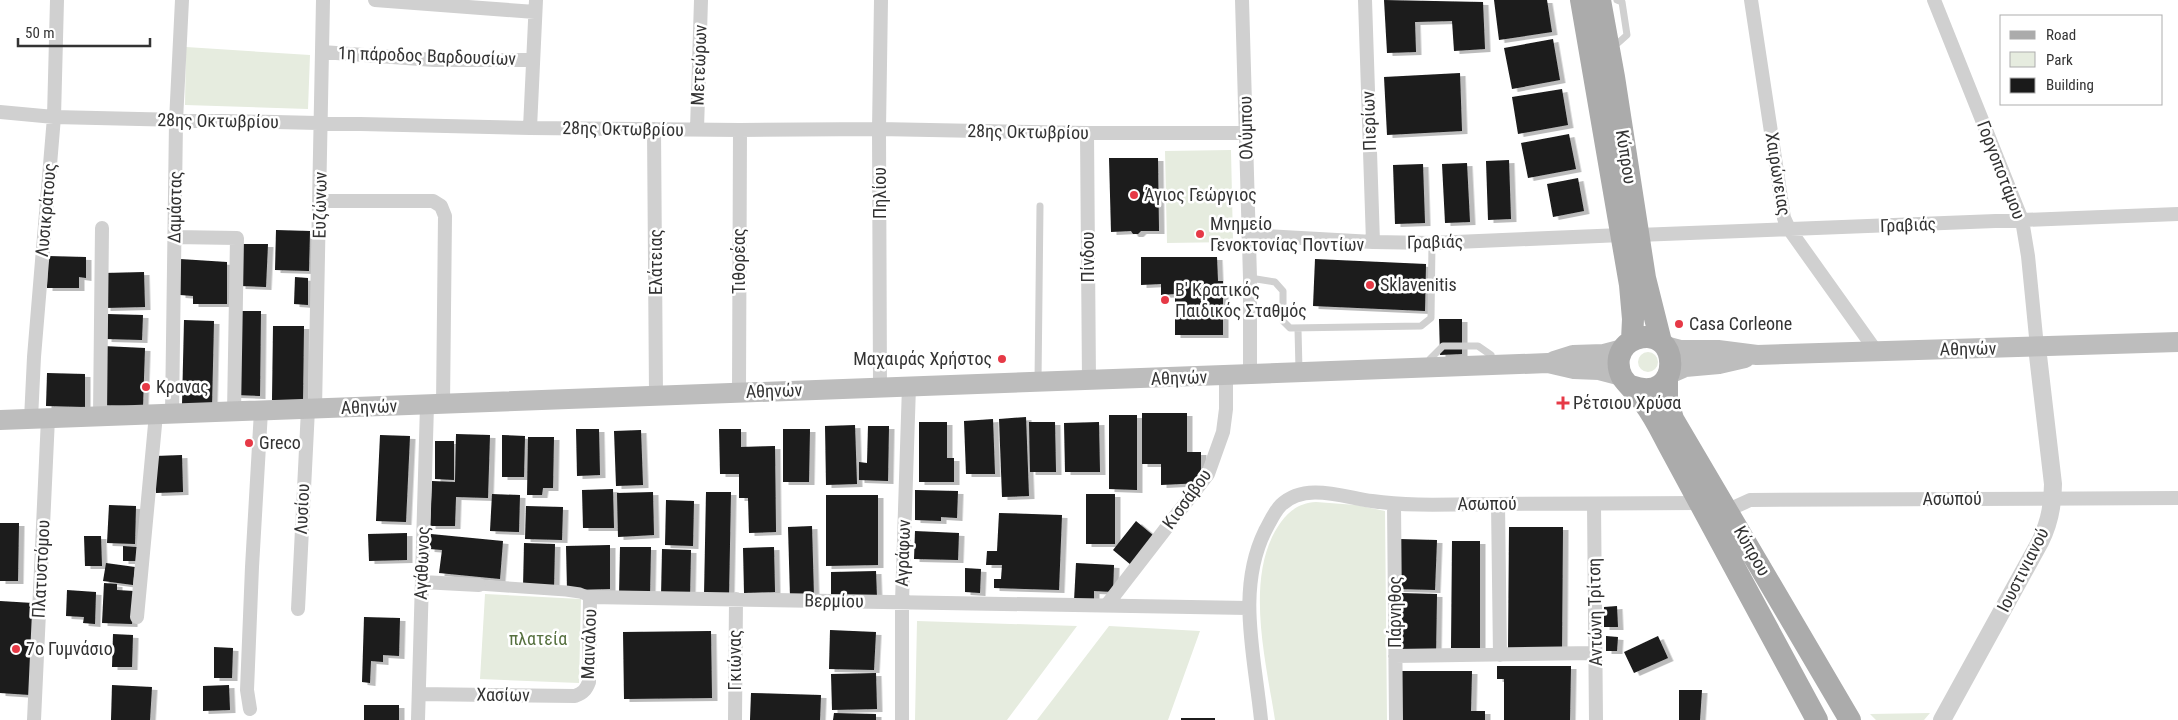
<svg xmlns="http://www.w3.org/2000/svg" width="2178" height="720" viewBox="0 0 2178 720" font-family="'Roboto Condensed',sans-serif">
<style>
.green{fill:#e6ecdf}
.building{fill:#1a1a1a;filter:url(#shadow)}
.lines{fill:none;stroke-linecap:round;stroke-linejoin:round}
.service{stroke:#d0d0d0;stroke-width:7}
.pedestrian{stroke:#d0d0d0;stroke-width:11}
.minor{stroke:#d0d0d0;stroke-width:14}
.tertiary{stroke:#d0d0d0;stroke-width:18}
.secondary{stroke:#bdbdbd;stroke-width:20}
.primary{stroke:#ababab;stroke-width:22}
.poi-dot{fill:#e63946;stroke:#fff;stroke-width:2}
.labels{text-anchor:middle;stroke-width:5;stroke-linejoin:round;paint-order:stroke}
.street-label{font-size:18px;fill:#333;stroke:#fff}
.poi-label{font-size:18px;fill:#333;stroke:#fff;text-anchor:start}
.park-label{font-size:18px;fill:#56703f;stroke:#fff}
</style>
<defs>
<filter id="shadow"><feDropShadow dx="5.5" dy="3" stdDeviation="0" flood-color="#0004"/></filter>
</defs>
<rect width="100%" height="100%" fill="#fff"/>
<path class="green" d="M186 47 310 55 308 109 185 105Z
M1231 150 1233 242 1167 243 1165 151Z
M1638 362a10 10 0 1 1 20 0a10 10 0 1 1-20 0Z
M1316 502 1356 505 1385 511 1387 720H1275C1266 661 1243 574 1281 522 1290 510 1300 503 1316 502Z
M485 594 581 599 579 683 480 679Z
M917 621 1077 626 1007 720H915Z
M1109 626 1200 631 1168 720H1037Z
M1930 713 1924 720H1876L1870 714Z"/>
<path class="building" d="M1384 0 1483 2 1485 49 1454 51 1452 21 1415 22 1416 52 1387 53Z
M1494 0H1547L1552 32 1499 40Z
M1553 39 1560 80 1512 89 1504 48Z
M1460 73 1462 131 1387 135 1384 77Z
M1562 89 1568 125 1518 134 1512 97Z
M1569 134 1576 169 1528 178 1521 143Z
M1109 158H1158L1159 231H1141L1138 234H1133L1131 231 1111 232Z
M1509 160 1511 219 1488 220 1486 161Z
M1467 163 1470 222 1445 223 1442 164Z
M1423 164 1425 223 1395 224 1393 165Z
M1578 178 1584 211 1553 217 1547 184Z
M276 230 310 231 309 271 275 270Z
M242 244H268L266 287 240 286Z
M48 256 86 257V278L79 277V288H47Z
M1141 257H1217L1218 281H1223V335H1175V294L1161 295V284L1141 285Z
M180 259 227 262V304H193V296L180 295Z
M1315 259 1426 264 1425 311 1313 306Z
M144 272 145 307 105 308 104 273Z
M295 277 308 278V305L294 304Z
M236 311H261L260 396 235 395Z
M107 314 143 315 142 340 106 339Z
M1439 319H1462V354L1440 355Z
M184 320 214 321 212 406 182 405Z
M273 326H304L303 400H272Z
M103 346 145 348 143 406 101 405Z
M47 373 85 374V407L46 406Z
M1142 413H1187V452H1201V483L1161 485V464H1142Z
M1109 415H1137V490L1109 489Z
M1026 417 1029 496 1002 497 999 419Z
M993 419 995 474H966L964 421Z
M919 422H947V458H954V482H919Z
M1029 422H1055L1056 472H1030Z
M1099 422 1100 472H1065L1064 423Z
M855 425 857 484 826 485 825 426Z
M868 426H889L888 481 859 480V462L867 463Z
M576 429H599L600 475 577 476Z
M719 429H741V447L775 446 776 532 749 533 748 498H739V474H720Z
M783 429H810L809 482H783Z
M641 430 643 485 616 486 614 431Z
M456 434 490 435 488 498 456 497 455 526H430L432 481 455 482Z
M380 435 410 436 406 522 376 521Z
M502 435 525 436 524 477H502Z
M528 437H554L553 488H543L542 495H527Z
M435 441H454V480L435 479Z
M182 455 183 492 156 493 155 456Z
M613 489 614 528H583L582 490Z
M915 490 958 491 957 518 941 517V521L915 520Z
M653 492 654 535 618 537 617 493Z
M706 492H731L729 596 704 595Z
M492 494 520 495 519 532 490 531Z
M1086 494H1115V544H1086Z
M826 495H878V565L826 566Z
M666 500 694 501 693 546 665 545Z
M109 505 136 506 135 544 107 543Z
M526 506 563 507 562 540 525 539Z
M999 513 1062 515 1059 590 994 588V579H1001L1002 565H986L987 551H997Z
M1136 521 1154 536 1131 565 1113 550Z
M0 523H19L18 581H0Z
M812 526 814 597H790L788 527Z
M1509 527H1563L1562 650H1508Z
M915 531 959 533 958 560 914 559Z
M407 533V560L369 561 368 534Z
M431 534 503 541 500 579 439 573 442 550 429 549Z
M84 536H101L102 566H85Z
M1399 539 1437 540 1435 590 1398 589Z
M1452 541H1480V648H1451Z
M524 543 555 544 554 588 523 587Z
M610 545V589L567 590 566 546Z
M123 546 137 547 136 561H123Z
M620 547H651L650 595H619Z
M774 547 775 592 744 593 743 548Z
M662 549 691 550 690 597H661Z
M106 563 135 567 133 585 103 581Z
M1076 563 1114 565 1113 592 1094 591V603L1074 601Z
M965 568 981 569 980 593 965 592Z
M876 571 877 598 831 599V572Z
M104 583 117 584V590L134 591 132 624 102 623Z
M67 590 96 592 95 624 83 623 84 617 66 616Z
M1401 593 1437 594 1436 655 1400 654Z
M0 601 33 603 30 695 0 693Z
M1617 606 1618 627H1604V607Z
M364 617 400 618 399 656 383 655V662L371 661 370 683 362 682Z
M830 630 876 632 874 670 829 669Z
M711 631 712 698 624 699 623 632Z
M113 634 133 635 132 667H112Z
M1606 636 1618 637 1617 651H1606Z
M1658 636 1668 658 1634 673 1624 652Z
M214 647 233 648 232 678H214Z
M1497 666H1571L1570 720H1504V679H1497Z
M1399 671H1472L1471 711H1485V720H1399Z
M876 673 877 709 832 710 831 674Z
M112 685 152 687 150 720H111Z
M229 685 230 710 203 711V686Z
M1679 690H1702L1700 720H1679Z
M751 693 821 695 820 720H750Z
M364 705H399V720H364Z
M834 713 876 714V720H833Z
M1181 718H1215V720H1181Z"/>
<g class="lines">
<path class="service" d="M1617 0 1622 2 1627 35 1618 43
M1250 278 1275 282 1283 291V321L1290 328 1421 326 1431 318 1432 243
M1298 329 1299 370
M1430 359 1443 346H1478L1491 355
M1038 381 1040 206"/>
<path class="pedestrian" d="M479 585 566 591 580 593 590 597"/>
<path class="minor" d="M375 0 535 12
M1242 0 1250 278V375
M1365 0 1373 242
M1751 0 1784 218 1789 229 1876 351
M1934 0 2022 220 2028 256 2037 347
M322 52 434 60H532
M0 112 54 117 530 128 740 130 879 129 1087 133H1246
M530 128 536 0
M654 129 656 395
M697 129 701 0
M1087 133 1089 381
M320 201H433L441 206 445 216 443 405
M1248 235 1373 242 1432 243 1622 235
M1638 235 2178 214
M174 237 237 238 234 413
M880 387 879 129 881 0
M739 392 740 130
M315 409 323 0
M172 414 176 121 182 0
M100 416 102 228
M31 419 34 357 54 117 57 0
M1394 504 1396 720
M1498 504 1500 655
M1594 504 1596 720
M1728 510 1750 500 2178 498
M422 582 479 585
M1106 606 1208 474 1223 432 1226 409V376
M298 609 308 409
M137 617 156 414
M1395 656 1595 653
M419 694 575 696C583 693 586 690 589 682L590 597 1248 608
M250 709 247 690 252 567 261 411
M34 720 48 418
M418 720 427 405
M735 720 736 599
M902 720V602L909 386
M1261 720C1255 657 1236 590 1265 531 1270 522 1274 512 1281 505 1305 482 1343 497 1372 501 1412 507 1455 504 1496 504 1564 504 1632 503 1700 503"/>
<path class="tertiary" d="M1942 720 2040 542C2049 524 2053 505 2053 484L2037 347"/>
<path class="secondary" d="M1665 346 1680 350H1718L1757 355 2178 342
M1554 361 1573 355 1604 354 1623 349
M1669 374 1685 367 1719 364 1745 358
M0 420 1548 363 1574 369 1599 370 1622 376"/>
<path class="primary" d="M1581 0 1630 285 1633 319 1632 340
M1600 0 1614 77 1645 278 1661 342
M1667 378V399L1673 419 1850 720
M1631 386C1684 406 1681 323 1636 339 1627 342 1621 349 1619 358 1618 364 1619 371 1622 377 1628 386 1638 394 1644 403 1654 416 1661 431 1669 446L1817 720"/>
</g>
<g class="poi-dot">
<circle cx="1134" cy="195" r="5"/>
<circle cx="1200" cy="234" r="5"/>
<circle cx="1370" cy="285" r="5"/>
<circle cx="1165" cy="300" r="5"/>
<circle cx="1679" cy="324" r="5"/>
<circle cx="1002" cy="359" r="5"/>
<circle cx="146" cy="387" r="5"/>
<path d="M1560.5 395.5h5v5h5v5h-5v5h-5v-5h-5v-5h5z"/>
<circle cx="249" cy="443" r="5"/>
<circle cx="16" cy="649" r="5"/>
</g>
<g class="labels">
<g class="street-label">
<text transform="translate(427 56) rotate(2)" y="6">1η πάροδος Βαρδουσίων</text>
<text transform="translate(699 65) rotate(-88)" y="6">Μετεώρων</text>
<text transform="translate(218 121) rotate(1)" y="6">28ης Οκτωβρίου</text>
<text transform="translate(1369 121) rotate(-92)" y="6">Πιερίων</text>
<text transform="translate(1246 128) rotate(-91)" y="6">Ολύμπου</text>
<text transform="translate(623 129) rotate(1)" y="6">28ης Οκτωβρίου</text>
<text transform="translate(1028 132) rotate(1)" y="6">28ης Οκτωβρίου</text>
<text transform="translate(1626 157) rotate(81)" y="6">Κύπρου</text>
<text transform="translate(2001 170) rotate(69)" y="6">Γοργοποτάμου</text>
<text transform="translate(1778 174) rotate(81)" y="6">Χαιρώνειας</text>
<text transform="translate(880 193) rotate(-90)" y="6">Πηλίου</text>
<text transform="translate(320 205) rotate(-89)" y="6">Ευζώνων</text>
<text transform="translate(175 207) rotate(-89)" y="6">Δαμάστας</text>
<text transform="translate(46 210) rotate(-85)" y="6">Λυσικράτους</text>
<text transform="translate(1908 225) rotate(-2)" y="6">Γραβιάς</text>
<text transform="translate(1435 242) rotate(-1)" y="6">Γραβιάς</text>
<text transform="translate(1088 257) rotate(-90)" y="6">Πίνδου</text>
<text transform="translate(739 261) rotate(-90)" y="6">Τιθορέας</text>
<text transform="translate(656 262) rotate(-90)" y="6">Ελάτειας</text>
<text transform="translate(1968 349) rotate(-1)" y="6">Αθηνών</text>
<text transform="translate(1179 378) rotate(-2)" y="6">Αθηνών</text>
<text transform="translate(774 391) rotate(-2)" y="6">Αθηνών</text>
<text transform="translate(369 407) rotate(-2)" y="6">Αθηνών</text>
<text transform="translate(1187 499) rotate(-54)" y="6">Κισσάβου</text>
<text x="1952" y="505">Ασωπού</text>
<text x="1487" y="510">Ασωπού</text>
<text transform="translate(302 509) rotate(-87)" y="6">Λυσίου</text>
<text transform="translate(1752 551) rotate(60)" y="6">Κύπρου</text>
<text transform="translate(903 553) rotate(-88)" y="6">Αγράφων</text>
<text transform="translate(422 563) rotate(-88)" y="6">Αγάθωνος</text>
<text transform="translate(41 569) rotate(-87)" y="6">Πλατυστόμου</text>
<text transform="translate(2023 570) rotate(-63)" y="6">Ιουστινιανού</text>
<text transform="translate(834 601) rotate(1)" y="6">Βερμίου</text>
<text transform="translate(1395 612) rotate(-90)" y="6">Πάρνηθος</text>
<text transform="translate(1595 612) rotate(-91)" y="6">Αντώνη Τρίτση</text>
<text transform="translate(589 644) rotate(-88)" y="6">Μαινάλου</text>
<text transform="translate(735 660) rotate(-90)" y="6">Γκιώνας</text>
<text transform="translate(503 695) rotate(1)" y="6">Χασίων</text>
</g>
<g class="poi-label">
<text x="1144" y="201">Άγιος Γεώργιος</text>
<text x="1210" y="230">Μνημείο<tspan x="1210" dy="21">Γενοκτονίας Ποντίων</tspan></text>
<text x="1380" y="291">Sklavenitis</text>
<text x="1175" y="296">B' Κρατικός<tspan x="1175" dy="21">Παιδικός Σταθμός</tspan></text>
<text x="1689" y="330">Casa Corleone</text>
<text x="992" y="365" text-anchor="end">Μαχαιράς Χρήστος</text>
<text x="156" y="393">Κρανας</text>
<text x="1573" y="409">Ρέτσιου Χρύσα</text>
<text x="259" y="449">Greco</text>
<text x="26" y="655">7ο Γυμνάσιο</text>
</g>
<g class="park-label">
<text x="538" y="645">πλατεία</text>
</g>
</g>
<rect x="2000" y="15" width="162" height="90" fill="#ffffff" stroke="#adadad"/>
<rect x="2010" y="31" width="25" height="8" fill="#ababab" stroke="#adadad"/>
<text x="2046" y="40" font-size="15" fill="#333333">Road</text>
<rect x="2010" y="52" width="25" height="15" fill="#e6ecdf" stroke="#adadad"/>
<text x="2046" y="65" font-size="15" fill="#333333">Park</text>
<rect x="2010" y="78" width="25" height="15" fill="#1a1a1a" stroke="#adadad"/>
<text x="2046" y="90" font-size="15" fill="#333333">Building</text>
<path d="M18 38v8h132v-8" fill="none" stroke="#333333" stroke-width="2.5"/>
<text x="25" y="38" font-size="15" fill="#333333" stroke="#ffffff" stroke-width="4" paint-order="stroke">50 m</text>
</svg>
